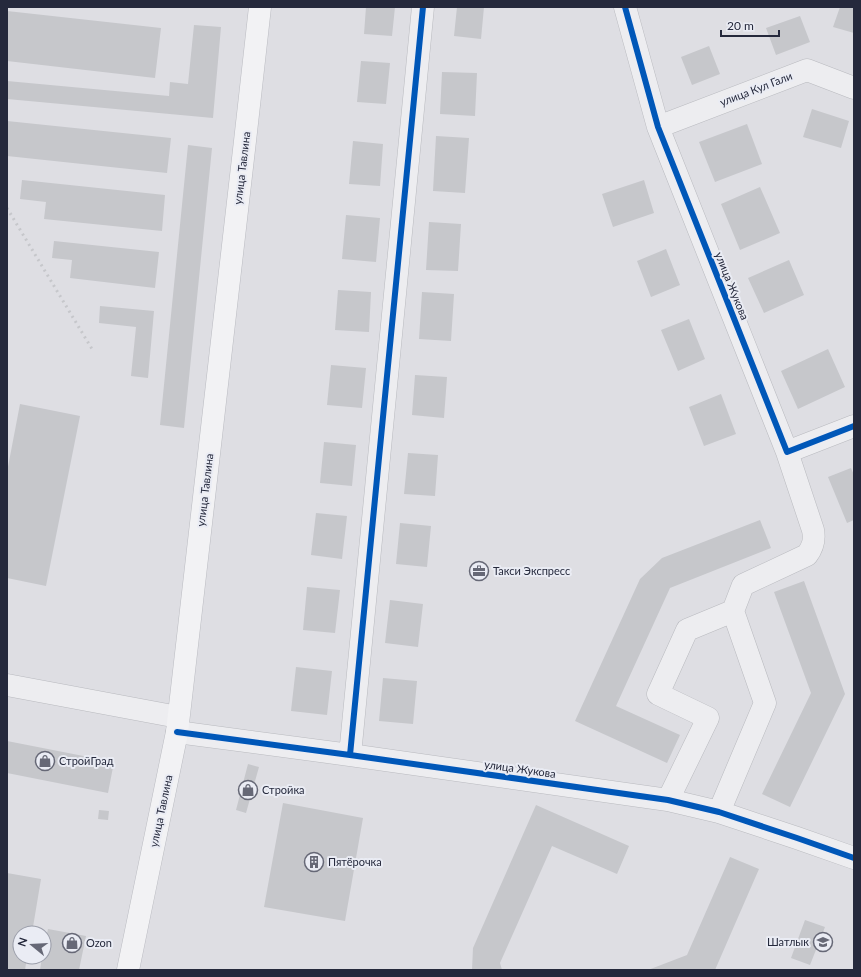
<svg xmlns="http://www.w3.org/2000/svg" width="861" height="977" viewBox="0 0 861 977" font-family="Lato,sans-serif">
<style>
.building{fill:#c6c7cb}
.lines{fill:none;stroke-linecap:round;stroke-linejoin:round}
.minor-casing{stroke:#b9babf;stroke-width:23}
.major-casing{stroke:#babbc1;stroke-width:23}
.minor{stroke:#ededf0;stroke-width:22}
.major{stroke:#f2f2f4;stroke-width:22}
.rail{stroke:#c6c7cb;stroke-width:3;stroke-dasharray:2 4;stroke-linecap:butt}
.cycleway-casing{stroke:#eaecf4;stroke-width:8}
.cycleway{stroke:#0057b8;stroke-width:6}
.labels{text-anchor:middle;stroke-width:4;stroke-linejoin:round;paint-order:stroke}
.street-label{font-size:11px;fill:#25293c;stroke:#eaecf4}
.poi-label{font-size:11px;fill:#25293c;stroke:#eaecf4;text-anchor:start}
</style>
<rect width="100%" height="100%" fill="#dedee3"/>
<path class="building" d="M366 7H395L392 36 364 34Z
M457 7H484L481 39 454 36Z
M840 7H854V33L833 27Z
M7 11 161 28 155 78 7 61Z
M800 16 810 42 776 55 766 28Z
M194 25 221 27 213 118 7 99V81L169 96 170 82 188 84Z
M709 46 720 74 692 85 681 57Z
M361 61 390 63 386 104 357 102Z
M442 72 477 73 475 116 440 114Z
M812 109 849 121 841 148 803 137Z
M7 121 171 138 167 173 7 156Z
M747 124 762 164 715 182 699 142Z
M436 136 469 138 465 193 433 191Z
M353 141 383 144 380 186 349 184Z
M188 145 212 148 184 428 160 425Z
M22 180 165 195 162 231 44 219 46 202 20 199Z
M644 180 654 213 613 227 602 194Z
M760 187 780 233 740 250 721 204Z
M346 215 380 218 376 262 342 259Z
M429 222 461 224 458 271 426 270Z
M54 241 159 252 155 288 70 278 72 260 52 258Z
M666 249 680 285 651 297 637 261Z
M789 260 804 295 764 313 748 278Z
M338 290 371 292 369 332 335 330Z
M422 292 454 294 451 341 419 339Z
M100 306 154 311 148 378 131 376 136 327 99 323Z
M689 319 705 359 678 371 661 330Z
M828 349 845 387 798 409 781 371Z
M331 365 366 368 362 408 327 405Z
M415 375 447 377 444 418 412 415Z
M721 394 736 434 704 446 689 407Z
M20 404 80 416 46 586 7 578V472Z
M324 442 356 445 352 486 320 483Z
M408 453 438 455 435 496 404 494Z
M851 468 854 475V520L847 523 828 477Z
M316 513 347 516 342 559 311 555Z
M760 520 771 548 670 588 616 706 680 735 667 763 575 721 640 579 662 558Z
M400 523 431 526 427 567 396 564Z
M804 581 845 694 790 807 762 794 811 693 774 592Z
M307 587 340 590 335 633 303 630Z
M390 600 423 604 418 647 385 643Z
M296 667 332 671 327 715 291 711Z
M383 678 417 681 413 724 379 721Z
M7 741 114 762 108 793 7 773Z
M248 764 259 767 246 813 236 810Z
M283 803 363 818 345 921 264 907Z
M536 805 629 846 617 874 552 846 500 963 502 970H472L473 948Z
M99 810 109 811 108 820 98 819Z
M730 857 759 869 715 970H648L687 955Z
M7 873 41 879 32 933H20V957H27L25 970H7Z
M805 920 825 927 810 965 791 958Z
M48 929 86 936 79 970H40L42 957H44V947Z"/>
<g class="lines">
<g class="minor-casing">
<path id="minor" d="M625 7 658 127 787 452 813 530C815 540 813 547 807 555L743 585 733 611
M658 127 807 70 854 88
M787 452 854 426
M7 685 178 717
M177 732 350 755 668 800 719 812 797 838 854 858
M350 755 423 7
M668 800 708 718 658 694 687 630 733 611 765 703 719 812"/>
</g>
<g class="major-casing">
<path id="major" d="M128 970 177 732 245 141 260 7"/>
</g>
<use href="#minor" class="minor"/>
<use href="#major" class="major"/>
<path class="rail" d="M7 208 92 349"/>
<g class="cycleway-casing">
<path id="cycleway" d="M625 7 658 127 787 452 854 426
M177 732 350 755 668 800 719 812 797 838 854 858
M350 755 423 7"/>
</g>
<use href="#cycleway" class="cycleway"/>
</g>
<defs>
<g id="office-ring" transform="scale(1)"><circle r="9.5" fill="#eaecf4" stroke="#666876" stroke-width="1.5"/><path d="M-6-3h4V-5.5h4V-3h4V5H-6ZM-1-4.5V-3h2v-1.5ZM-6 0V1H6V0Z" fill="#666876"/></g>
<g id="shop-ring" transform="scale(1)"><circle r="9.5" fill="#eaecf4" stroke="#666876" stroke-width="1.5"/><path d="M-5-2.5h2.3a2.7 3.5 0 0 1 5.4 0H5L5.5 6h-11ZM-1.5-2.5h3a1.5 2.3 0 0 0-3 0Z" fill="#666876"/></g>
<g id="building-ring" transform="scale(1)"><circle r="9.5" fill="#eaecf4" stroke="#666876" stroke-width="1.5"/><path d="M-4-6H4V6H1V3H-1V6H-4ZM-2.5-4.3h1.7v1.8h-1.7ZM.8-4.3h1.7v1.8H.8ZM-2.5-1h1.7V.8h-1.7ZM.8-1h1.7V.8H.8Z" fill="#666876"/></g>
<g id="school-ring" transform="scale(1)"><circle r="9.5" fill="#eaecf4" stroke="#666876" stroke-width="1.5"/><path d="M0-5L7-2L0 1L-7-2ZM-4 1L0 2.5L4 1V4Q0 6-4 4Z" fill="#666876"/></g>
</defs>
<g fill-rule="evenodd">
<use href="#office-ring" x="479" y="571"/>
<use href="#shop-ring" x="45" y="761"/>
<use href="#shop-ring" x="248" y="790"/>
<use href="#building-ring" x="314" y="862"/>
<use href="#school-ring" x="823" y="942"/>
<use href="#shop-ring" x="72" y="943"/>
</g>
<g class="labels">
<g class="street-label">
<text transform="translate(756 89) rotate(-21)" y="4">улица Кул Гали</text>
<text transform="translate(242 168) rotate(-83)" y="4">улица Тавлина</text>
<text transform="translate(732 286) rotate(68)" y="4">улица Жукова</text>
<text transform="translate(205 490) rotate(-83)" y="4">улица Тавлина</text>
<text transform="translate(520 769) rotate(8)" y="4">улица Жукова</text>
<text transform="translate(161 811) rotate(-78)" y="4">улица Тавлина</text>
</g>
<g class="poi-label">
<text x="493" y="575">Такси Экспресс</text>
<text x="59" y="765">СтройГрад</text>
<text x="262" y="794">Стройка</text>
<text x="328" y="866">Пятёрочка</text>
<text x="809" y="946" text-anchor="end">Шатлык</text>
<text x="86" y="947">Ozon</text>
</g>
</g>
<rect width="861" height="977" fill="none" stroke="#25293c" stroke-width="16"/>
<g transform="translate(32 945) rotate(288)"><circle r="19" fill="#eaecf4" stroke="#9b9eaa"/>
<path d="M0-3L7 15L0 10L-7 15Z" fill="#666876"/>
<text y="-6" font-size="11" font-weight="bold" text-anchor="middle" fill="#25293c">N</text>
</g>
<path d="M721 30v6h58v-6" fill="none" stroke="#25293c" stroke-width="2"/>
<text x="727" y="30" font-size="12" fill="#25293c" stroke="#eaecf4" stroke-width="3" paint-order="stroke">20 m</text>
</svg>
